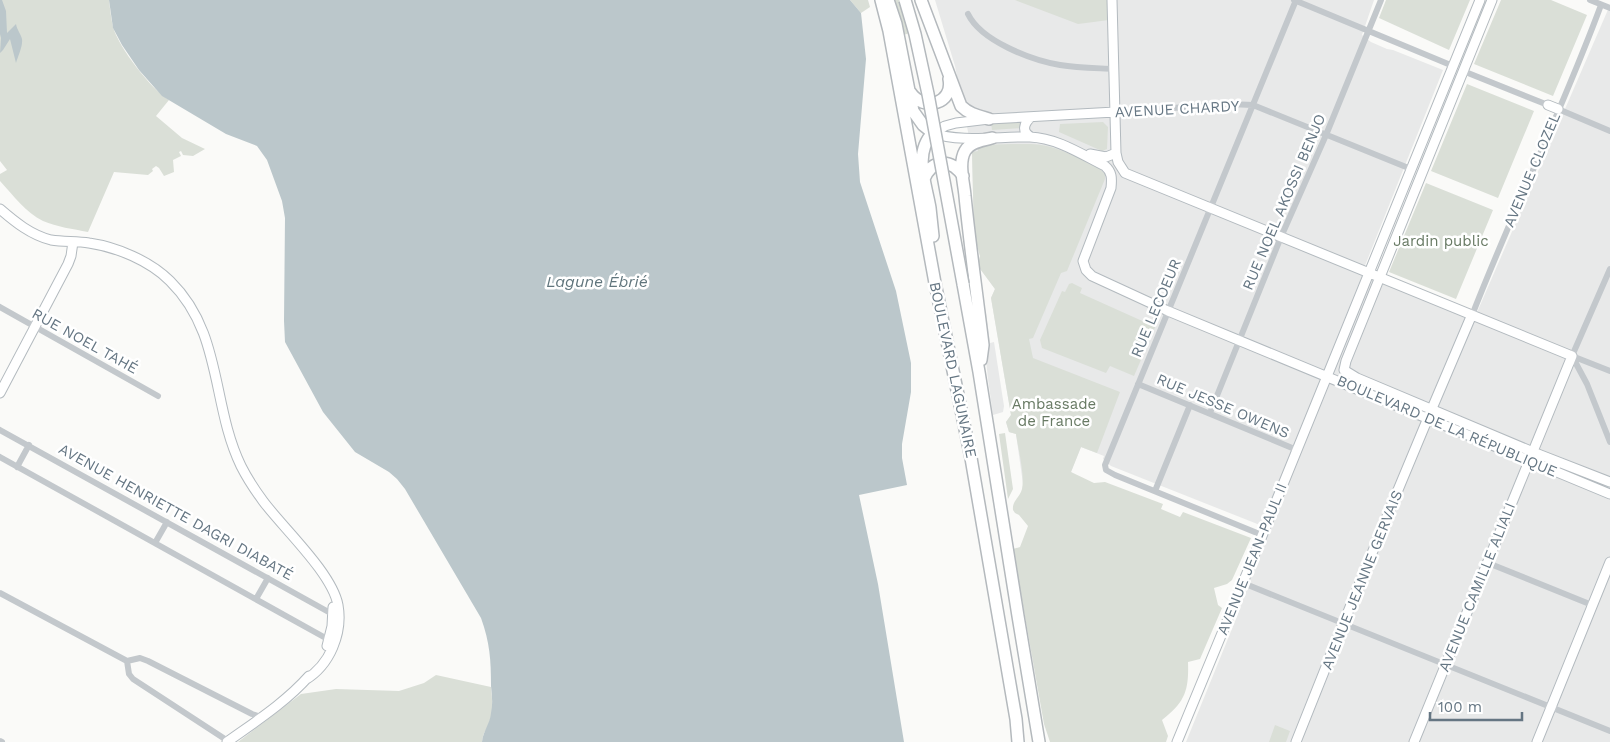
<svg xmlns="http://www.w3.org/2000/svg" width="1610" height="742" viewBox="0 0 1610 742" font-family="'Work Sans',sans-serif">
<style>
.built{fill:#e8e9e9}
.green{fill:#dadfd7}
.water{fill:#bbc7cb}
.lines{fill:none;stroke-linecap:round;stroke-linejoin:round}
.secondary-casing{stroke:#b3babf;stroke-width:11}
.highway-casing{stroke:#b4b9bd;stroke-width:14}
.street{stroke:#c3c8cc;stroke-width:6}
.secondary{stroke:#fff;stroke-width:9}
.highway{stroke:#fff;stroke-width:11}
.highway-bridge-casing{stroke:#b4b9bd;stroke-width:14;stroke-linecap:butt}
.highway-bridge{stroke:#fff;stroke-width:11}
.labels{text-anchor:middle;stroke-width:5;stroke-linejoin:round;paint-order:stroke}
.street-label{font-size:15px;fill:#657683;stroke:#fff}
.park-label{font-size:15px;fill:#687a64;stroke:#fff}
.water-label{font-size:16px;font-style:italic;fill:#60757c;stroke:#fff}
</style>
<rect width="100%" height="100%" fill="#fafaf8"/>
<path class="built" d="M935 0H1374L1362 35 1371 42 1387 49 1393 50 1443 70 1362 273 1475 317 1610 5V742H1186L1236 619 1253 571 1270 529 1111 466 1103 459 1104 456 1081 447 1071 472 1073 474 1023 484 1016 434 1009 432 1006 422 1011 415 991 298 995 289 978 266 980 256 974 234 972 152 955 66Z
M979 292 986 312 990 343 994 342 1004 406 1003 412 993 415 988 379Z"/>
<path class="green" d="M0 0H109C110 9 111 18 113 27 119 48 151 89 169 100L156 116 182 138 205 149 193 156 183 155 181 151 179 152 181 156 173 160 174 172 164 176 159 168 156 166 152 169 153 171 148 175 114 172 88 232C73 229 57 227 43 221 26 213 13 195 0 181V174L7 170 0 161Z
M850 0H868L870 7 861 13Z
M893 0H901L909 33 904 35Z
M1015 0H1108L1109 20 1078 24Z
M1386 0H1470L1449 50 1379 18Z
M1501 0H1551L1587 15 1553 96 1474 64Z
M1467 84 1534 111 1498 198 1431 171Z
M1022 121V128L992 130 991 123Z
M1103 122 1108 127 1107 149 1102 151 1059 132 1060 124Z
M1012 144C1025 144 1038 143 1051 147 1061 150 1097 164 1103 172 1106 175 1105 176 1105 179L1067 271 1061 273 1033 338 1029 339 1033 358 1120 392 1097 453 1081 447 1071 472 1094 483 1105 482 1163 504 1161 509 1180 517 1183 512 1251 538 1232 580 1227 584 1214 588 1218 605 1222 608 1200 659 1188 662C1189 691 1185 702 1162 720L1168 736 1166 742H1050L1044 724 1013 549 1020 547 1028 526 1019 515 1015 513 1013 510C1012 501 1020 497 1022 489 1025 474 1018 449 1016 434L1009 432 1006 422 1011 415 991 298 995 289 978 266 980 256 974 234 972 152 978 151V145Z
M1426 183 1493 210 1456 299 1389 272Z
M1072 283 1082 288 1080 293 1149 324 1152 319 1156 325 1134 376 1110 366 1106 373 1042 348 1040 340 1062 291 1065 292 1069 284Z
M1005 433 1013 489 1008 499 999 434Z
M436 675 491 687C492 699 494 712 489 723 486 731 483 732 482 742H238L301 694 336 689 399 691 424 683Z
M1275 725 1290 731 1286 742H1269Z"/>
<path class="water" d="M0 0H2L6 11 7 33 16 24C17 30 21 34 22 39 23 46 18 56 16 63L10 39 3 50 0 53 1 38 0 34Z
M109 0H850L861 13 866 59 858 154 860 182 896 291 911 363V392L902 444V458L907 485 859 495 878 584 904 742H482C483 731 490 724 491 713 493 704 492 695 491 686 491 660 490 643 481 618L405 489 397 479 389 472 355 452 323 412 285 342 284 321 285 218 282 201 267 160 257 146 226 134 162 96 139 70 122 45 113 28Z"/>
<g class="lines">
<g class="secondary-casing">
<path id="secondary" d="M1112 0 1116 153 1118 162 1125 173 1572 356 1414 742
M1548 105 1558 109
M933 133C959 143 1002 136 1030 137 1057 138 1081 154 1105 166 1112 172 1112 178 1111 188L1083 261 1086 270 1092 276 1168 311 1610 494
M933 133 945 126 956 123 989 119 1115 112
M1031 137C1021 132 1024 123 1031 117
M1090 154 1106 157 1116 153
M0 209C15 222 31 235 51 240 64 242 77 241 89 243 117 247 150 261 170 281 223 333 211 404 241 466 247 478 255 490 263 501 283 528 332 573 338 605 343 633 330 665 305 680
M1344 370 1346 361 1492 0
M1344 370 1357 378 1533 452 1610 482
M0 393 68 264 71 256 73 242
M327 646 332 626 333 607
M227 742C255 722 286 702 309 676
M1177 742 1249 568 1480 0
M1296 742C1352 600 1410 459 1470 319
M1537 742 1610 562"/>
</g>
<g class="highway-casing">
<path id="highway" d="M881 0 889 31 935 283 971 458 1016 719 1018 742
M888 0 896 24 913 111 923 125 933 133C913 153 926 184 930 208 931 217 932 226 933 236
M921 0 961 106C969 114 979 116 989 119
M910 92C924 113 954 103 949 79
M924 179C932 159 951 158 963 176
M963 284 979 372 1018 616 1039 742
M981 360 983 345C977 295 970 246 965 196 964 183 958 163 965 151 970 142 983 140 992 138"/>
</g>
<path class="street" d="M1294 0 1453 66
M1590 0 1610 8
M968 14C981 41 1031 60 1060 65 1078 68 1096 68 1114 69
M1463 71 1548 105
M1558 109 1610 131
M1115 112 1229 104 1253 105 1411 169
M0 307 158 396
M1471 318C1512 212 1562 111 1601 5
M1572 356 1610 269
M1572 356 1587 384 1610 442
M1572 356 1610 371
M1138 384 1297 450
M1210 413 1281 237 1326 135 1381 0
M0 430 334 615
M0 457 331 641
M17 467 29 445
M1155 491 1190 405
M1262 535 1115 475 1106 470 1105 465 1296 0
M155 543 167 522
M1488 563 1592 605
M1243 583 1610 731
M0 593 127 661 140 658 148 661 252 714 261 717
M256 599 268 578
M127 661 129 674 133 679 228 741
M0 741 2 742"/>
<use href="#secondary" class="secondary"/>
<use href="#highway" class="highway"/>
<g class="highway-bridge-casing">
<path id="highway-bridge" d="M905 0 915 34 928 94 963 284"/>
</g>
<use href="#highway-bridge" class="highway-bridge"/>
</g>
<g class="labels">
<g class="street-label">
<text transform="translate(1177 109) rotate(-3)" y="5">AVENUE CHARDY</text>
<text transform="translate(1532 170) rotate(-67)" y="5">AVENUE CLOZEL</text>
<text transform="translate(1284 202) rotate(-67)" y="5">RUE NOEL AKOSSI BENJO</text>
<text transform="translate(1156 308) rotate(-67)" y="5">RUE LECOEUR</text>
<text transform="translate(85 341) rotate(29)" y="5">RUE NOEL TAHÉ</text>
<text transform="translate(953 370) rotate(78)" y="5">BOULEVARD LAGUNAIRE</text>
<text transform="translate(1223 406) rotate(23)" y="5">RUE JESSE OWENS</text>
<text transform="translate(1447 426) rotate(23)" y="5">BOULEVARD DE LA RÉPUBLIQUE</text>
<text transform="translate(176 512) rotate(29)" y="5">AVENUE HENRIETTE DAGRI DIABATÉ</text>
<text transform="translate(1252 559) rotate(-68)" y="5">AVENUE JEAN-PAUL II</text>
<text transform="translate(1362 580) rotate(-68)" y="5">AVENUE JEANNE GERVAIS</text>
<text transform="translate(1477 587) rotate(-68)" y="5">AVENUE CAMILLE ALIALI</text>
</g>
<g class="park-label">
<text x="1441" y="246">Jardin public</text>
<text x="1054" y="409">Ambassade<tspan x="1054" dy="17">de France</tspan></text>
</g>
<g class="water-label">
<text x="597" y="287">Lagune Ébrié</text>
</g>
</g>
<path d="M1430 712v8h92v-8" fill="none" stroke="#657683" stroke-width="2.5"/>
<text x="1438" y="712" font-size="15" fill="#657683" stroke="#ffffff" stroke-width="4" paint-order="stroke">100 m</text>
</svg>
